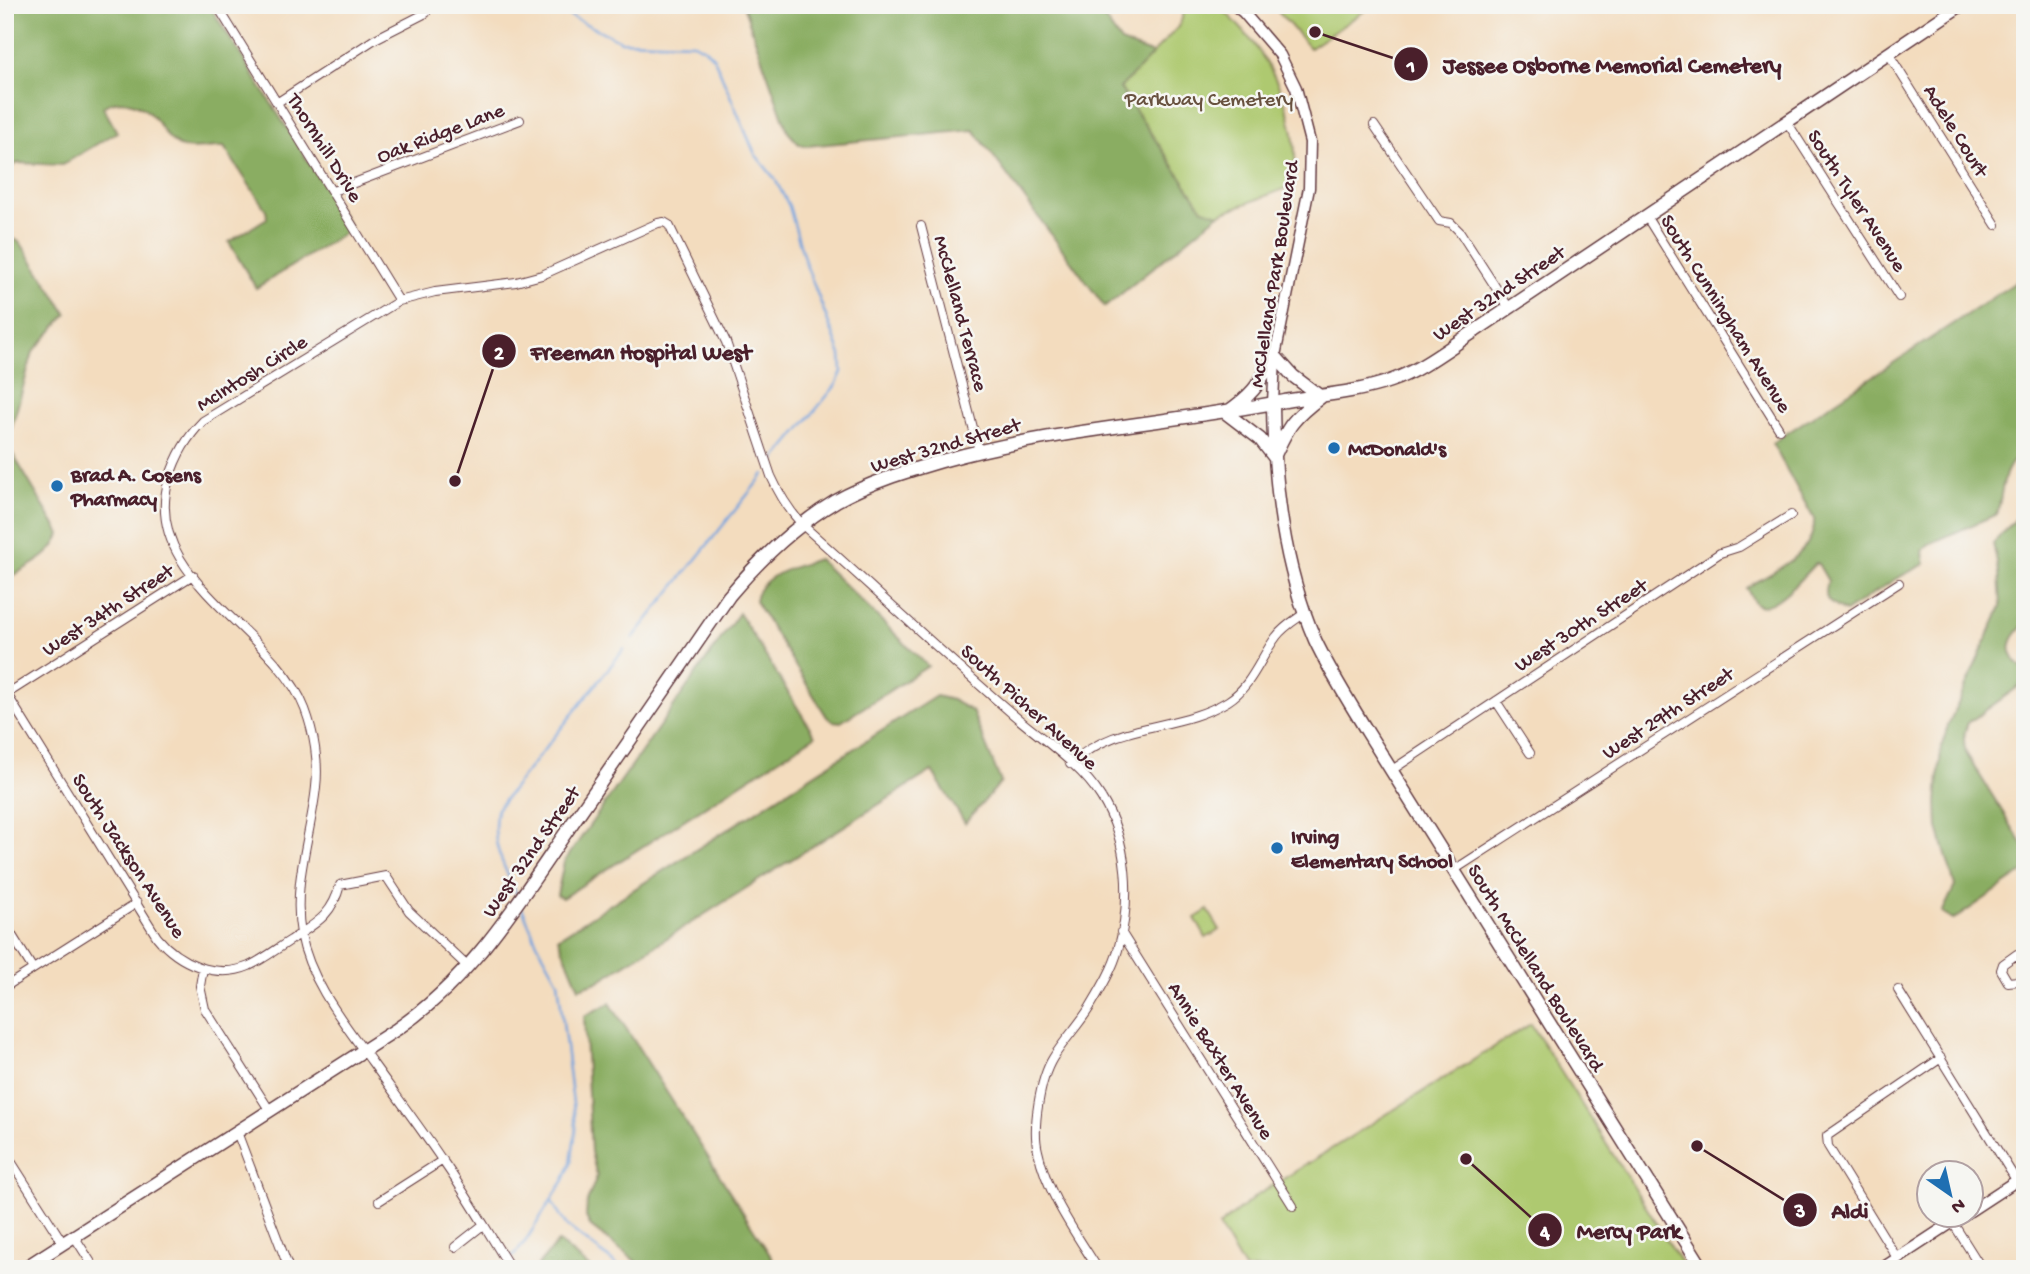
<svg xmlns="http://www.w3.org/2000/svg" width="2030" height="1274" viewBox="0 0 2030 1274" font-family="'Gochi Hand',sans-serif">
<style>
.green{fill:#aec96f;stroke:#7c744d;stroke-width:2}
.forest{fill:#8aad62;stroke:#6a6646;stroke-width:2}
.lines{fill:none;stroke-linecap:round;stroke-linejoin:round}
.stream{stroke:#73a2dc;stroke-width:2.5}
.minor-casing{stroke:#633b41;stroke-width:10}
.tertiary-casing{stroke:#633b41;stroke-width:13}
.secondary-casing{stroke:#633b41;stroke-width:15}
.minor{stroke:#fff;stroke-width:8}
.tertiary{stroke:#fff;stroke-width:10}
.secondary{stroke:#fff;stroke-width:12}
.poi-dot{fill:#1f6fb2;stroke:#f6f6f2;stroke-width:2.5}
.labels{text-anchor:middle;stroke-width:5;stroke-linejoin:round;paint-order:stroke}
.park-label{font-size:21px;fill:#68523f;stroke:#f6f6f2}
.street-label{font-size:21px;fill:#4a1f2b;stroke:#f6f6f2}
.poi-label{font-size:21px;font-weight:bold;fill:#4a1f2b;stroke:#f6f6f2;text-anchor:start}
.leader{fill:none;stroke:#4a1f2b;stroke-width:2.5}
.callout-dot{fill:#4a1f2b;stroke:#f6f6f2;stroke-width:2.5}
.mark-label{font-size:21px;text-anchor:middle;font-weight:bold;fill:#fff}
.callout-label{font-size:23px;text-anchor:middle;font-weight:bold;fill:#4a1f2b;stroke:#f6f6f2;stroke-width:5;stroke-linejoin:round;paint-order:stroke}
</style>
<rect width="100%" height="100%" fill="#f6f6f2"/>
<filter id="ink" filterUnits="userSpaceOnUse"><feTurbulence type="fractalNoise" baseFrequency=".0143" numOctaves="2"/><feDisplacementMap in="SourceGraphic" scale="14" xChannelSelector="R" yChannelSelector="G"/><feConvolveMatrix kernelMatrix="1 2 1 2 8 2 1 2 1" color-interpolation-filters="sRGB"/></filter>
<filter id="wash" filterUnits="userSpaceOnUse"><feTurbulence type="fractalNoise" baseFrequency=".00686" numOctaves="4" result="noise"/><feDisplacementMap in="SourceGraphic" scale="28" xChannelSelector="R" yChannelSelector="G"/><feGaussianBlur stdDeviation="1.57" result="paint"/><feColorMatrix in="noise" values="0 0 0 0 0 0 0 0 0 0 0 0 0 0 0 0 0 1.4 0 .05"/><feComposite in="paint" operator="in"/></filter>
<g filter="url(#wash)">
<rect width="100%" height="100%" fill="#f3dcbe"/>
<path class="green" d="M1187 5C1195 5 1206 3 1214 5 1224 8 1232 19 1239 26 1279 70 1301 125 1294 185L1219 214 1203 210 1120 88 1179 26Z
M1272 5H1373L1310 48Z
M1208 910 1220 930 1206 938 1195 918Z
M1531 1024 1685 1269H1244L1219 1226 1256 1196Z"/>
<path class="forest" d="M5 5H209L351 229 256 288 229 242 267 218 266 210 224 147C209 146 192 152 179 146 165 139 161 123 149 113 136 101 118 97 103 107L117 132 62 165 18 163 5 170Z
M743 5H1095L1121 42 1153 54 1120 88 1203 209 1219 214 1105 307 974 130 807 146 799 144 788 132Z
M5 235 20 242 67 314 33 352 9 437 11 451 60 534C54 557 24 568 5 580Z
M2025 276V452C2000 466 2004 490 1997 514L1929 544C1921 550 1923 554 1925 564L1897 578 1845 612C1829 603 1822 601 1828 581L1817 562C1806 572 1771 617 1755 603 1752 599 1749 592 1746 588 1773 571 1816 555 1814 519L1772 443Z
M2025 509V624C2006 641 2005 655 2025 670V682L1968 723C1963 734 1963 742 1966 753L2025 848V871L1953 920 1942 913 1955 886 1938 828 1937 803 1941 748 1948 726 2001 607 1999 573 1993 543Z
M818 559 928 666 841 722 833 721 827 717 755 601C759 574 796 567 818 559Z
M739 613 815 736 562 898 557 895 564 862Z
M936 696 952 700 972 711 1001 782 965 823 932 771 597 982 579 988 558 938Z
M610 1003 779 1269H646L591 1227 586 1217 587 1202 597 1176 591 1152 584 1016Z
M558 1242H559L591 1269H540L538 1265Z"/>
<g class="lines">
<path class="stream" d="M557 5 570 16 621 41 694 43 705 49 714 58 755 154 775 179 789 206 805 262 841 355 842 372 836 385 773 462
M633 638 764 474
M516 893C502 861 490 844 497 809L624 649
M552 1202 567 1226 622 1269
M512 1257 523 1245 564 1180 571 1163 576 1128 558 981 537 943 522 908
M500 1269 502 1267"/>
</g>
</g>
<g filter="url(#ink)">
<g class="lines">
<g class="minor-casing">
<path id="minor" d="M232 5 221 12 399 301
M1888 53 1996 225
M278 102 375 39 426 13
M1787 122 1899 297
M1374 125 1439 221 1451 223 1460 232 1509 308
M333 191 520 120
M1646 216 1779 429
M921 226 979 451
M5 691 157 937C178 963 216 980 249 966 264 959 278 948 291 940 316 923 332 916 340 885L386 876 409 911 468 967
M5 695 193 575
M1496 701 1530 753
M1070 764C1118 720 1177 732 1228 701 1252 686 1260 658 1276 637 1283 627 1295 620 1305 613
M1392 770 1720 553 1739 547 1791 515
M1454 870 1899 583
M5 924 33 969
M1121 932 1293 1206
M2025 966 2017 954 2003 964 2001 970 2008 982 2018 981 2025 977
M203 968 200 986 205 1009 270 1111
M5 987 137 903
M1898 990 2016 1180
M237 1132 289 1269
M5 1152 63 1243
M379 1201 443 1160
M1953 1223 1982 1269
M74 1236 95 1269
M455 1247 483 1225
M1897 1258 1828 1146 1827 1136 1941 1058
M511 1269C487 1231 466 1193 440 1157 418 1125 395 1094 372 1062 344 1023 310 982 301 934 292 884 311 836 316 787 319 762 314 733 305 709 275 629 139 578 169 479 176 456 186 438 203 421L399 301 435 292 516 282 542 275 658 223 664 222 669 225 726 342 771 476C780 496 791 514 807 529 874 589 940 651 1008 710 1037 736 1080 763 1101 797 1129 842 1132 900 1118 950 1113 969 1100 990 1090 1007 1079 1025 1064 1040 1053 1058 1040 1079 1032 1128 1038 1151 1047 1194 1075 1232 1098 1269"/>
</g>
<g class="tertiary-casing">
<path id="tertiary" d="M1234 5 1243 12 1280 55 1296 88 1310 142 1309 188 1275 356 1273 404
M1970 1211 2025 1175
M1881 1269 1965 1214"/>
</g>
<g class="secondary-casing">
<path id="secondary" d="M1275 356 1293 376 1321 397C1293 418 1288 426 1274 457L1260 439 1226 413C1255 393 1258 385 1275 356Z
M1273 404C1274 485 1283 565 1315 640 1330 672 1350 703 1368 733L1703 1269
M23 1269 397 1029C472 978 518 902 569 828 623 751 676 673 729 596 760 559 794 526 836 501 870 482 908 471 945 460 1056 429 1172 423 1285 401 1320 395 1356 393 1390 381 1419 371 1446 350 1472 333L1961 5"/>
</g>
<use href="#minor" class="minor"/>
<use href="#tertiary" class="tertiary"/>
<use href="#secondary" class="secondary"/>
</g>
</g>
<g class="poi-dot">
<circle cx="1334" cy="448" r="7"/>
<circle cx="57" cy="486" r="7"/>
<circle cx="1277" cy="848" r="7"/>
</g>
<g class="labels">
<g class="park-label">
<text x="1209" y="105">Parkway Cemetery</text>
</g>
<g class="street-label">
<text transform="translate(1957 130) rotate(58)" y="7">Adele Court</text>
<text transform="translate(440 132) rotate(-21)" y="7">Oak Ridge Lane</text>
<text transform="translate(326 147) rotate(58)" y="7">Thornhill Drive</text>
<text transform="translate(1858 200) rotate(57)" y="7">South Tyler Avenue</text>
<text transform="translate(1273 274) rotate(-81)" y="7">McClelland Park Boulevard</text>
<text transform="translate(1498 292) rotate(-34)" y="7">West 32nd Street</text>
<text transform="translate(962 313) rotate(75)" y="7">McClelland Terrace</text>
<text transform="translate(1727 313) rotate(58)" y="7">South Cunningham Avenue</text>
<text transform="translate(251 372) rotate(-32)" y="7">McIntosh Circle</text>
<text transform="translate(945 444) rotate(-16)" y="7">West 32nd Street</text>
<text transform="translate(107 609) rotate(-33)" y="7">West 34th Street</text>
<text transform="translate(1580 624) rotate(-33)" y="7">West 30th Street</text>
<text transform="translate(1030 706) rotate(42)" y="7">South Picher Avenue</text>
<text transform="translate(1667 712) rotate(-33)" y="7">West 29th Street</text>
<text transform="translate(530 851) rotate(-55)" y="7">West 32nd Street</text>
<text transform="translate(130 855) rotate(57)" y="7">South Jackson Avenue</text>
<text transform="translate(1537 967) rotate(58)" y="7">South McClelland Boulevard</text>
<text transform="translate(1222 1060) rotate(58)" y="7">Annie Baxter Avenue</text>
</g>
<g class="poi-label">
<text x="1348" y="455">McDonald's</text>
<text x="71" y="481">Brad A. Cosens<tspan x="71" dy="24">Pharmacy</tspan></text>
<text x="1291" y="843">Irving<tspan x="1291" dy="24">Elementary School</tspan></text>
</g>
</g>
<path class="leader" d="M1315 32L1411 64M455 481L499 351M1697 1146L1800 1210M1466 1159L1545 1230"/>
<g class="callout-dot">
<circle cx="1315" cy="32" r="7"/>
<circle cx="455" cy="481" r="7"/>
<circle cx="1697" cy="1146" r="7"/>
<circle cx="1466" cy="1159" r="7"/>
<circle cx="1411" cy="64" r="18"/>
<circle cx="499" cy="351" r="18"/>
<circle cx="1800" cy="1210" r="18"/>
<circle cx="1545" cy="1230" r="18"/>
</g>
<g class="mark-label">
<text x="1411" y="72">1</text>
<text x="499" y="359">2</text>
<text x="1800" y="1217">3</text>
<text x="1545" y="1238">4</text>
</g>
<g class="callout-label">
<text x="1612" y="72">Jessee Osborne Memorial Cemetery</text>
<text x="641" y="359">Freeman Hospital West</text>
<text x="1850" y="1218">Aldi</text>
<text x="1629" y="1238">Mercy Park</text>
</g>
<rect width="2030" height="1274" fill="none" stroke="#f6f6f2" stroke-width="28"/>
<g transform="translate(1950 1194) rotate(146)"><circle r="33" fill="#f6f6f2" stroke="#b1a0a2" stroke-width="2"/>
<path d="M0-5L12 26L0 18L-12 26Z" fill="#1f6fb2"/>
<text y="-10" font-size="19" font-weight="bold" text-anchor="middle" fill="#4a1f2b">N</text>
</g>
</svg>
